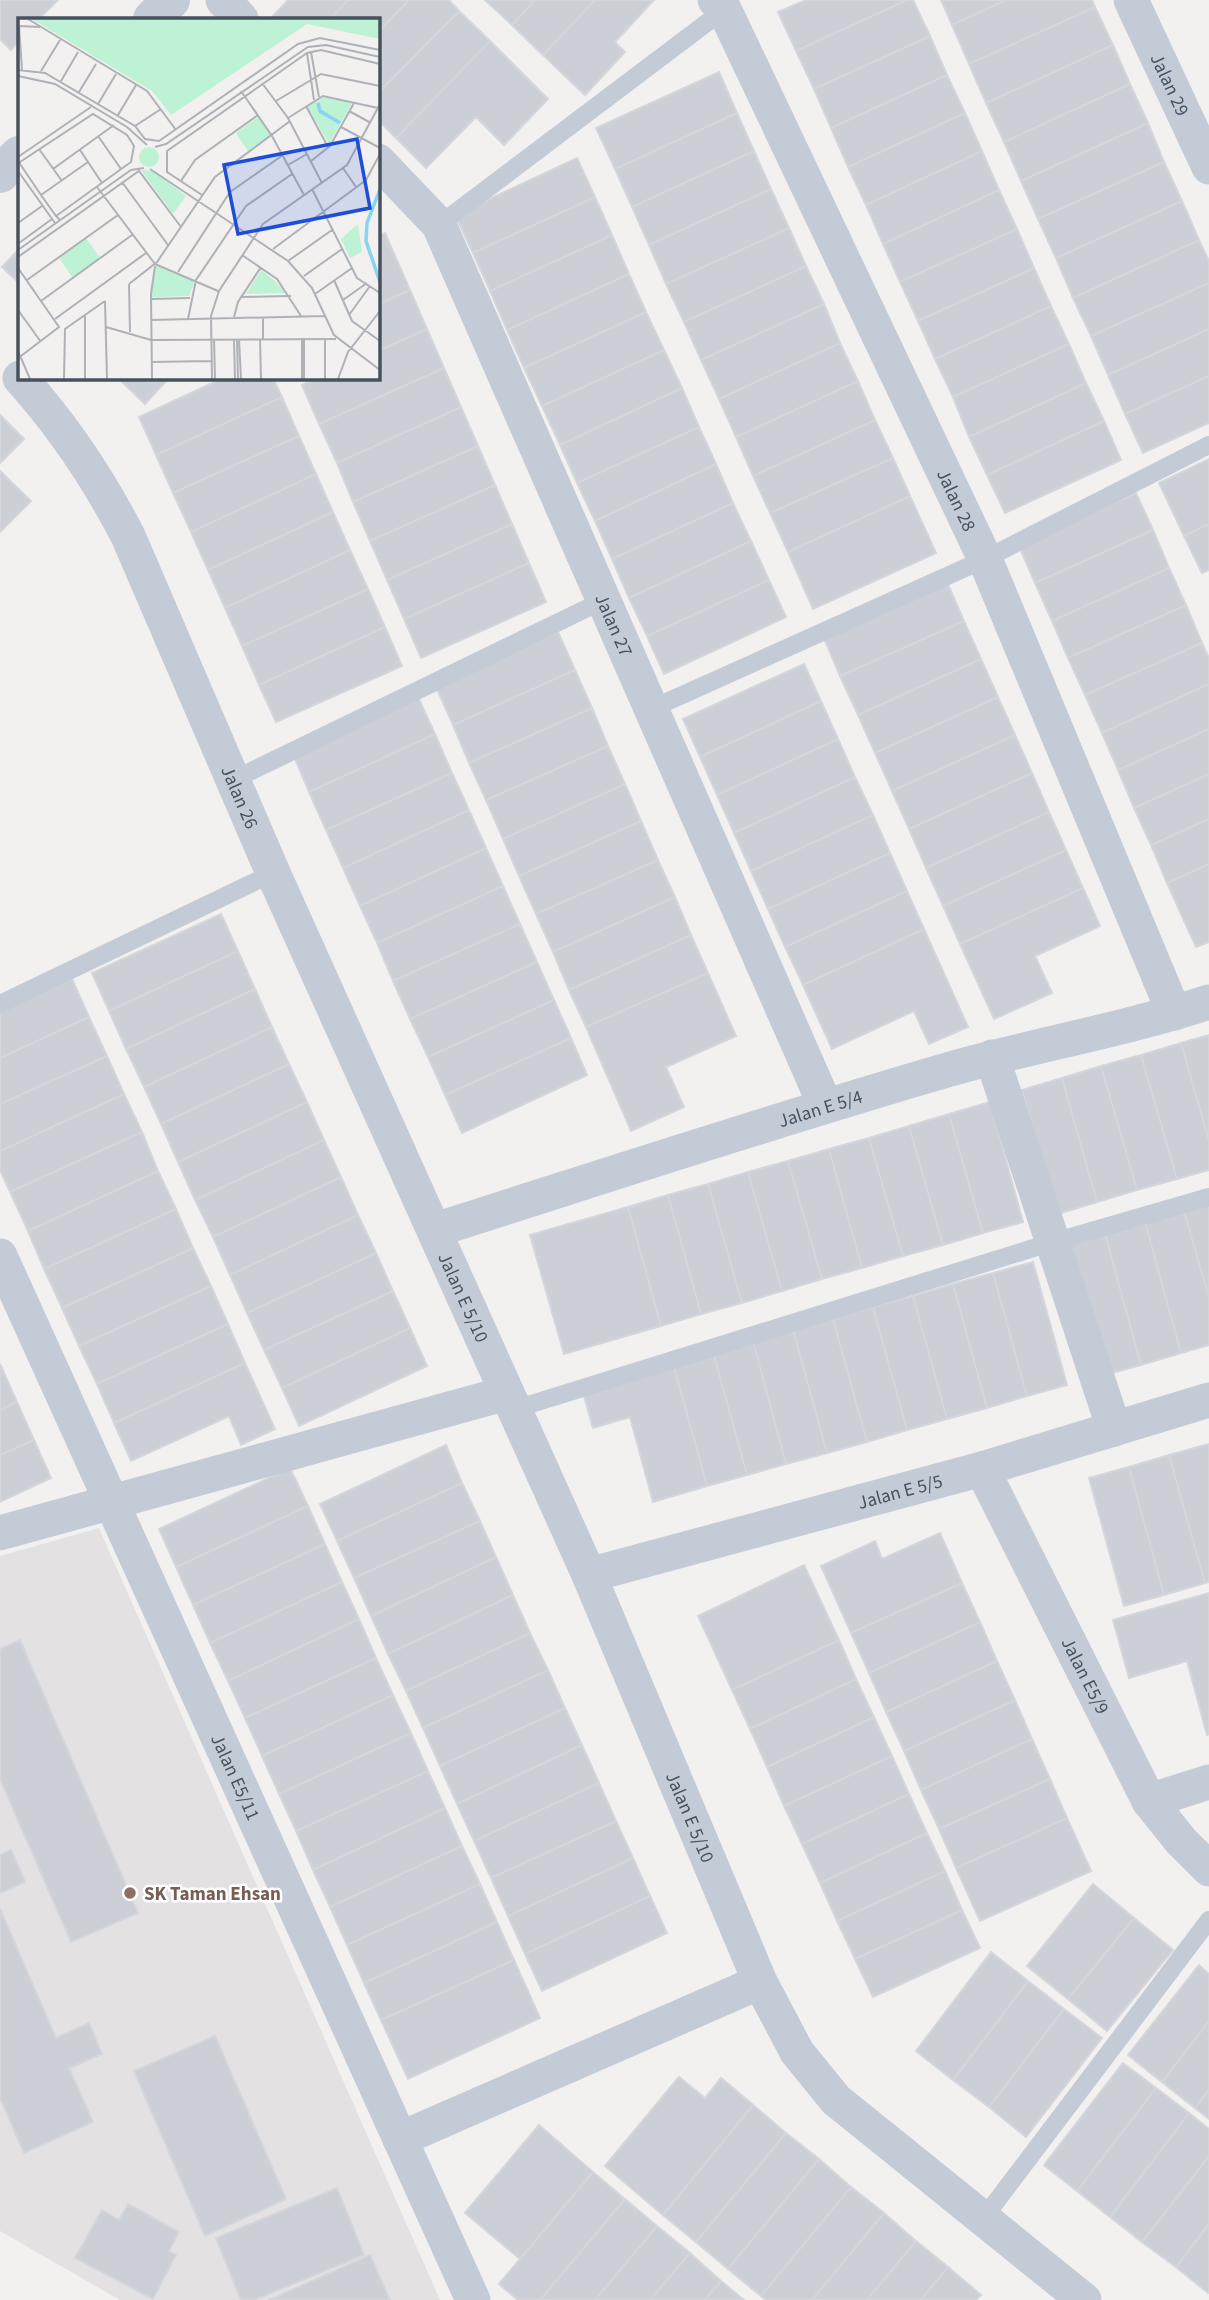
<svg xmlns="http://www.w3.org/2000/svg" width="1209" height="2300" viewBox="0 0 1209 2300" font-family="'Source Sans 3',sans-serif">
<style>
.education{fill:#e4e1e2}
.building{fill:#cccfd5;stroke:#d4d6dc;stroke-width:2}
.lines{fill:none;stroke-linecap:round;stroke-linejoin:round}
.service{stroke:#c3cbd6;stroke-width:18}
.minor{stroke:#c3cbd6;stroke-width:35}
.tertiary{stroke:#c3cbd6;stroke-width:38}
.education-dot{fill:#8d6e63;stroke:#fff;stroke-width:2.5}
.labels{text-anchor:middle;stroke-width:5;stroke-linejoin:round;paint-order:stroke}
.street-label{font-size:19px;fill:#47525f;stroke:#fff}
.education-label{font-size:19px;font-weight:bold;fill:#785e54;stroke:#fff;text-anchor:start}
.inset-river{fill:none;stroke:#88d4f1;stroke-width:3.5}
.inset-road{fill:none;stroke:#aeb1b6;stroke-width:2}
.view{fill:#1d4ed8;fill-opacity:0.15;stroke:#1d4ed8;stroke-width:3.5}
.inset-edge{fill:none;stroke:#47525f;stroke-width:3.5}
</style>
<rect width="100%" height="100%" fill="#f3f0f0"/>
<path class="education" d="M99 1528 440 2300H120L0 2231V1556Z"/>
<path class="building" d="M0 0H58L39 19H19V41L11 50 0 39Z
M288 0H348L330 19H276L273 16Z
M348 0H409L378 32V19H330Z
M409 0H449L459 11 378 93V32Z
M485 0H535L512 25Z
M535 0H595L543 55 512 25Z
M595 0H654L615 42 625 52 585 95 543 55Z
M806 0H907L796 51 778 12Z
M907 0H913L930 36 814 89 796 51Z
M941 0H1006L952 25Z
M1006 0H1092L1095 7 969 64 952 25Z
M1095 7 1113 45 986 103 969 64Z
M459 11 490 41 396 138 378 120V93Z
M930 36 947 75 831 128 814 89Z
M490 41 548 99 504 145 476 117 426 168 396 138Z
M1113 45 1130 84 1004 142 986 103Z
M719 72 737 113 615 169 596 128Z
M947 75 965 113 848 167 831 128Z
M1130 84 1148 123 1021 181 1004 142Z
M737 113 754 151 632 207 615 169Z
M965 113 982 151 866 205 848 167Z
M1148 123 1164 162 1038 219 1021 181Z
M754 151 771 189 649 245 632 207Z
M982 151 999 190 883 244 866 205Z
M577 158 595 197 473 253 455 215Z
M1164 162 1182 201 1056 258 1038 219Z
M771 189 789 228 666 284 649 245Z
M999 190 1017 229 900 282 883 244Z
M595 197 612 235 490 291 473 253Z
M1182 201 1199 240 1073 298 1056 258Z
M789 228 806 266 684 322 666 284Z
M1017 229 1034 268 918 321 900 282Z
M385 233 410 290 378 304V236Z
M612 235 629 274 507 330 490 291Z
M1199 240 1209 261V283L1091 336 1073 298Z
M19 249V283L2 267Z
M806 266 824 304 701 360 684 322Z
M1034 268 1051 306 935 359 918 321Z
M629 274 646 312 524 368 507 330Z
M1209 283V329L1108 375 1091 336Z
M410 290 427 329 378 351V304Z
M824 304 840 343 719 399 701 360Z
M1051 306 1069 344 953 397 935 359Z
M646 312 664 350 542 406 524 368Z
M427 329 444 368 319 424 302 385 317 378H378V351Z
M1209 329V376L1125 414 1108 375Z
M840 343 858 381 736 437 719 399Z
M1069 344 1086 383 969 437 953 397Z
M664 350 682 388 560 445 542 406Z
M444 368 461 407 337 463 319 424Z
M1209 376V423L1143 453 1125 414Z
M118 378H169L145 404Z
M223 378H273L282 397 156 455 139 417Z
M858 381 875 420 753 476 736 437Z
M1086 383 1104 421 987 475 969 437Z
M682 388 699 427 577 483 560 445Z
M282 397 299 436 173 493 156 455Z
M461 407 478 446 353 502 337 463Z
M0 415 24 439 0 463Z
M875 420 893 458 770 513 753 476Z
M1104 421 1121 460 1005 513 987 475Z
M699 427 716 464 595 521 577 483Z
M299 436 316 474 191 532 173 493Z
M478 446 495 485 370 541 353 502Z
M893 458 910 496 788 552 770 513Z
M1209 459V524L1184 536 1159 483Z
M716 464 733 503 612 559 595 521Z
M0 471 31 501 0 532Z
M316 474 333 512 208 570 191 532Z
M495 485 512 524 387 580 370 541Z
M1136 493 1153 530 1035 583 1019 546Z
M910 496 936 553 813 609 788 552Z
M733 503 751 541 629 598 612 559Z
M333 512 350 550 225 608 208 570Z
M512 524 529 563 404 619 387 580Z
M1209 524V570L1202 573 1184 536Z
M1153 530 1169 568 1052 621 1035 583Z
M751 541 769 580 647 636 629 598Z
M350 550 368 589 242 646 225 608Z
M529 563 546 602 421 658 404 619Z
M1169 568 1186 605 1068 658 1052 621Z
M769 580 786 617 664 674 647 636Z
M947 582 964 621 840 676 824 638Z
M368 589 385 627 259 685 242 646Z
M1186 605 1202 643 1085 695 1068 658Z
M964 621 981 659 858 715 840 676Z
M385 627 402 666 276 722 259 685Z
M558 632 575 670 453 725 436 687Z
M1202 643 1209 658V684L1102 733 1085 695Z
M981 659 998 697 875 753 858 715Z
M804 664 821 701 700 757 683 719Z
M575 670 592 708 469 763 453 725Z
M1209 684V729L1118 770 1102 733Z
M418 697 435 734 309 792 293 754Z
M998 697 1015 735 892 791 875 753Z
M821 701 838 739 717 795 700 757Z
M592 708 608 746 486 800 469 763Z
M1209 729V774L1134 808 1118 770Z
M435 734 452 773 326 830 309 792Z
M1015 735 1032 773 909 829 892 791Z
M838 739 855 777 734 833 717 795Z
M608 746 625 784 503 839 486 800Z
M452 773 469 810 343 868 326 830Z
M1032 773 1049 812 926 868 909 829Z
M1209 774V819L1151 845 1134 808Z
M855 777 873 815 751 871 734 833Z
M625 784 641 821 519 876 503 839Z
M469 810 486 848 360 906 343 868Z
M1049 812 1066 850 943 906 926 868Z
M873 815 890 853 768 909 751 871Z
M1209 819V864L1167 883 1151 845Z
M641 821 658 860 536 914 519 876Z
M486 848 503 886 377 943 360 906Z
M1066 850 1083 888 960 944 943 906Z
M890 853 907 891 785 947 768 909Z
M658 860 675 897 553 952 536 914Z
M1209 864V942L1196 947 1167 883Z
M503 886 520 924 393 981 377 943Z
M1083 888 1100 926 1035 956 1052 993 994 1019 960 944Z
M907 891 924 929 803 985 785 947Z
M675 897 691 935 569 990 553 952Z
M221 914 238 951 109 1011 92 973Z
M520 924 537 962 410 1019 393 981Z
M924 929 968 1027 929 1044 914 1011 832 1049 803 985Z
M691 935 708 973 586 1027 569 990Z
M238 951 255 989 126 1049 109 1011Z
M537 962 554 1000 428 1057 410 1019Z
M708 973 736 1036 666 1067 684 1107 631 1131 586 1027Z
M72 979 89 1017 0 1058V1012Z
M255 989 272 1027 144 1087 126 1049Z
M554 1000 571 1038 445 1095 428 1057Z
M89 1017 107 1056 0 1104V1058Z
M272 1027 289 1064 161 1124 144 1087Z
M1209 1035V1141L1181 1043Z
M571 1038 587 1075 462 1133 445 1095Z
M1181 1043 1209 1141V1170L1177 1179 1141 1055Z
M1141 1055 1177 1179 1137 1190 1101 1066Z
M107 1056 124 1094 0 1151V1104Z
M289 1064 307 1102 178 1162 161 1124Z
M1101 1066 1137 1190 1097 1202 1062 1078Z
M1062 1078 1097 1202 1058 1214 1022 1090Z
M124 1094 142 1132 10 1192 0 1170V1151Z
M307 1102 324 1140 195 1200 178 1162Z
M990 1102 1023 1222 983 1233 949 1114Z
M949 1114 983 1233 943 1245 909 1126Z
M909 1126 943 1245 903 1256 869 1138Z
M142 1132 158 1171 28 1231 10 1192Z
M869 1138 903 1256 862 1268 829 1149Z
M324 1140 341 1177 213 1237 195 1200Z
M829 1149 862 1268 822 1279 788 1161Z
M788 1161 822 1279 782 1291 748 1172Z
M158 1171 176 1209 44 1269 28 1231Z
M748 1172 782 1291 742 1303 708 1184Z
M341 1177 358 1215 230 1275 213 1237Z
M708 1184 742 1303 701 1314 668 1195Z
M668 1195 701 1314 661 1326 628 1207Z
M1209 1204V1298L1184 1211Z
M628 1207 661 1326 564 1354 530 1235Z
M176 1209 193 1248 62 1308 44 1269Z
M1184 1211 1209 1298V1345L1181 1353 1145 1222Z
M358 1215 376 1253 247 1313 230 1275Z
M1145 1222 1181 1353 1141 1365 1105 1234Z
M1105 1234 1141 1365 1101 1376 1065 1245Z
M193 1248 211 1286 79 1346 62 1308Z
M376 1253 393 1291 264 1350 247 1313Z
M1033 1262 1067 1385 1027 1396 993 1273Z
M993 1273 1027 1396 987 1408 953 1284Z
M953 1284 987 1408 947 1419 913 1296Z
M211 1286 228 1324 97 1384 79 1346Z
M393 1291 410 1328 282 1388 264 1350Z
M913 1296 947 1419 907 1430 873 1307Z
M873 1307 907 1430 867 1442 833 1319Z
M833 1319 867 1442 827 1453 793 1330Z
M228 1324 245 1363 114 1423 97 1384Z
M410 1328 427 1366 299 1426 282 1388Z
M793 1330 827 1453 786 1464 753 1341Z
M753 1341 786 1464 747 1475 713 1352Z
M713 1352 747 1475 707 1486 673 1363Z
M245 1363 275 1429 241 1445 229 1416 131 1461 114 1423Z
M673 1363 707 1486 653 1502 630 1417 593 1428 582 1389Z
M0 1364 17 1402 0 1410Z
M17 1402 34 1440 0 1455V1410Z
M34 1440 51 1478 0 1502V1455Z
M1209 1444V1582L1205 1583 1169 1455Z
M446 1445 462 1483 337 1541 320 1504Z
M1169 1455 1205 1583 1164 1595 1129 1467Z
M1129 1467 1164 1595 1124 1606 1089 1478Z
M290 1468 308 1506 176 1567 159 1529Z
M462 1483 480 1521 354 1578 337 1541Z
M308 1506 325 1544 193 1605 176 1567Z
M480 1521 496 1557 371 1616 354 1578Z
M940 1533 962 1583 851 1633 821 1566 875 1541 882 1559Z
M325 1544 342 1582 210 1643 193 1605Z
M496 1557 513 1595 388 1654 371 1616Z
M804 1565 839 1640 732 1690 698 1616Z
M342 1582 359 1619 228 1681 210 1643Z
M962 1583 980 1622 869 1673 851 1633Z
M1209 1593V1734L1207 1735 1187 1661 1129 1678 1113 1620Z
M513 1595 530 1633 406 1691 388 1654Z
M359 1619 376 1658 245 1718 228 1681Z
M980 1622 997 1661 886 1712 869 1673Z
M530 1633 548 1670 423 1728 406 1691Z
M20 1640 138 1913 71 1942 0 1779V1649Z
M839 1640 856 1679 750 1729 732 1690Z
M376 1658 393 1695 262 1756 245 1718Z
M997 1661 1015 1700 904 1751 886 1712Z
M548 1670 565 1708 440 1766 423 1728Z
M856 1679 874 1717 767 1767 750 1729Z
M393 1695 411 1733 279 1794 262 1756Z
M1015 1700 1032 1739 921 1790 904 1751Z
M565 1708 582 1745 457 1804 440 1766Z
M874 1717 892 1756 784 1806 767 1767Z
M411 1733 428 1771 296 1831 279 1794Z
M1032 1739 1050 1779 939 1829 921 1790Z
M582 1745 599 1783 474 1841 457 1804Z
M892 1756 909 1794 802 1844 784 1806Z
M428 1771 445 1808 313 1870 296 1831Z
M1050 1779 1067 1818 956 1868 939 1829Z
M599 1783 616 1821 491 1878 474 1841Z
M909 1794 927 1833 820 1883 802 1844Z
M445 1808 462 1846 330 1907 313 1870Z
M1067 1818 1091 1871 980 1921 956 1868Z
M616 1821 633 1858 508 1916 491 1878Z
M927 1833 945 1871 837 1921 820 1883Z
M462 1846 480 1884 347 1945 330 1907Z
M11 1850 25 1882 0 1893V1855Z
M633 1858 650 1896 525 1954 508 1916Z
M945 1871 962 1910 855 1959 837 1921Z
M480 1884 497 1922 364 1983 347 1945Z
M1093 1884 1134 1918 1068 1999 1027 1966Z
M650 1896 667 1933 542 1991 525 1954Z
M0 1909 56 2038 89 2023 102 2054 69 2068 93 2122 24 2153 0 2098Z
M962 1910 980 1948 873 1997 855 1959Z
M1134 1918 1173 1950 1107 2031 1068 1999Z
M497 1922 514 1960 381 2020 364 1983Z
M991 1952 1028 1981 953 2080 916 2051Z
M514 1960 540 2018 408 2079 381 2020Z
M1199 1965 1209 1974V2021L1162 2082 1128 2055Z
M1028 1981 1064 2009 989 2107 953 2080Z
M1064 2009 1102 2038 1026 2137 989 2107Z
M1209 2021V2090L1195 2108 1162 2082Z
M215 2036 286 2199 205 2236 134 2071Z
M1123 2063 1156 2088 1077 2191 1044 2165Z
M679 2077 705 2098 721 2078 753 2105 663 2215 605 2166Z
M1156 2088 1189 2113 1110 2217 1077 2191Z
M1209 2090V2119L1195 2108Z
M753 2105 786 2133 696 2242 663 2215Z
M1189 2113 1209 2129V2156L1142 2242 1110 2217Z
M539 2125 593 2172 520 2259 465 2213Z
M786 2133 819 2159 728 2269 696 2242Z
M1209 2156V2224L1176 2267 1142 2242Z
M819 2159 851 2187 761 2296 728 2269Z
M593 2172 625 2199 540 2300H518L499 2284Z
M851 2187 884 2213 812 2300H766L761 2296Z
M337 2188 364 2255 254 2300H241L216 2238Z
M625 2199 657 2226 595 2300H540Z
M128 2204 179 2232 169 2251 176 2255 153 2299 75 2258 102 2210 119 2220Z
M884 2213 916 2241 867 2300H812Z
M1209 2224V2292L1208 2293 1176 2267Z
M657 2226 690 2253 650 2300H595Z
M916 2241 948 2267 921 2300H867Z
M690 2253 721 2281 705 2300H650Z
M370 2255 390 2300H269Z
M948 2267 981 2295 976 2300H921Z
M721 2281 744 2300H705Z"/>
<g class="lines">
<path class="service" d="M439 225 729 6
M651 709 985 559 1209 445
M233 780 604 600
M0 1004 273 873
M515 1409 1053 1242 1209 1197
M983 2219 1209 1920"/>
<g class="minor">
<path d="M223 0 241 19"/>
<path id="s1" d="M715 0 724 9 985 559 1174 1013"/>
<path id="s2" d="M1131 0 1209 167"/>
<path id="s3" d="M378 161 439 225 825 1105"/>
<path id="s4" d="M20 378C64 427 98 478 128 536L273 873 589 1575 760 1982 797 2052 836 2100 1084 2300"/>
<path d="M992 1057 1114 1429"/>
<path id="s5" d="M435 1230C605 1176 775 1120 947 1070 1034 1045 1123 1030 1209 1002"/>
<path id="s6" d="M0 1256 473 2300"/>
<path id="s7" d="M982 1469 1149 1801 1181 1841 1209 1869"/>
<path d="M0 1533 507 1393"/>
<path id="s8" d="M589 1575 982 1469 1209 1400"/>
<path d="M1149 1801 1209 1782"/>
<path d="M400 2139 760 1982"/>
</g>
<path class="tertiary" d="M152 19 171 0
M0 174 19 155"/>
</g>
<circle class="education-dot" cx="130" cy="1893" r="7"/>
<g class="labels">
<g class="street-label">
<text dy="7" stroke="none"><textPath href="#s2" startOffset="93">Jalan 29</textPath></text>
<text dy="7" stroke="none"><textPath href="#s1" startOffset="556">Jalan 28</textPath></text>
<text dy="7" stroke="none"><textPath href="#s3" startOffset="525">Jalan 27</textPath></text>
<text dy="7" stroke="none"><textPath href="#s4" startOffset="476">Jalan 26</textPath></text>
<text dy="7" stroke="none"><textPath href="#s5" startOffset="404">Jalan E 5/4</textPath></text>
<text dy="7" stroke="none"><textPath href="#s4" startOffset="1024">Jalan E 5/10</textPath></text>
<text dy="7" stroke="none"><textPath href="#s8" startOffset="322">Jalan E 5/5</textPath></text>
<text dy="7" stroke="none"><textPath href="#s7" startOffset="231">Jalan E5/9</textPath></text>
<text dy="7" stroke="none"><textPath href="#s6" startOffset="572">Jalan E5/11</textPath></text>
<text dy="7" stroke="none"><textPath href="#s4" startOffset="1591">Jalan E 5/10</textPath></text>
</g>
<g class="education-label">
<text x="144" y="1900">SK Taman Ehsan</text>
</g>
</g>
<g transform="translate(18 18)">
<rect width="362" height="362" fill="#f3f0f0"/>
<path d="M14 1H362V21L289 6 153 97 134 73ZM306 79 334 85 311 126 289 88ZM240 99 253 117 230 133 218 115ZM121 139a10 10 0 1 1 20 0a10 10 0 1 1-20 0ZM123 152 135 153 168 178 155 196ZM340 206 344 234 332 240 323 221ZM68 220 82 240 55 260 41 240ZM138 247 177 263 171 278 133 279ZM243 252 257 263 268 275 228 276Z" fill="#bdf2d5"/>
<path class="inset-river" d="M300 85 302 93 322 105M362 171 349 205 348 223 362 264"/>
<path class="inset-road" d="M10 1 129 73 158 112M0 8 22 9M1 8 4 52M293 34 301 79M289 35 296 82M0 52 27 55 117 108 127 121 141 123 280 26 302 20 362 32M23 53 42 22M0 58 37 66 109 109 129 127M43 63 60 34M244 65 270 100 304 165M223 73 254 118 286 177M61 74 78 46M258 83 303 56 362 68M80 86 98 56M288 88 310 129M331 93 353 105M100 97 118 67M270 100 305 78 360 90M117 108 143 91M323 109 362 130M80 118 103 151M137 129 148 126 290 29 308 27 362 39M21 131 44 163M62 132 84 165M0 139 73 89M293 143 312 128 336 85M270 147 289 136M325 150 338 169M35 151 96 107M132 151 270 243 294 270 316 317 362 352M0 153 37 205M163 163 177 142 240 97M104 164 150 227M79 169 137 246M294 171 339 260 362 275M23 177 70 144M184 177 149 154V133L289 35 303 32 362 46M38 198 113 144 116 128 109 117 75 96 2 144V146L23 177 38 198 42 202M0 205 24 188M1 225 34 201M255 231 348 162 362 136M0 232 113 152 126 150M224 237 259 261 283 298M0 239 121 153 163 209M270 243 314 212M137 246 200 273M0 250 41 309 3 338M160 254 212 174 265 137M286 258 324 231M9 262 100 197M316 262 334 303 362 323M111 266 139 244 197 159 272 103M111 266 112 314M297 276 334 250M223 279 273 278M133 281 172 280M325 282 349 265M23 283 114 217M87 283 89 361M0 292 23 324M331 297 352 268M67 298V361M216 299 220 284 243 249M245 299V321M37 301 128 235M170 301 178 262 228 188 274 156M133 302 307 298M88 309 133 322 318 321M286 320V361M307 320V361M196 321 197 361M216 321 217 361M219 321 220 361M221 321 223 361M242 321 243 361M0 333 12 361M133 344 193 343M46 361 47 311 87 283M134 361 133 276 137 248M194 361 193 298 201 273 245 206 329 147 362 86M284 361V320M320 361 330 334 362 293"/>
<path class="view" d="M339 121 352 190 220 216 206 147Z"/>
<rect width="362" height="362" class="inset-edge"/>
</g>
</svg>
